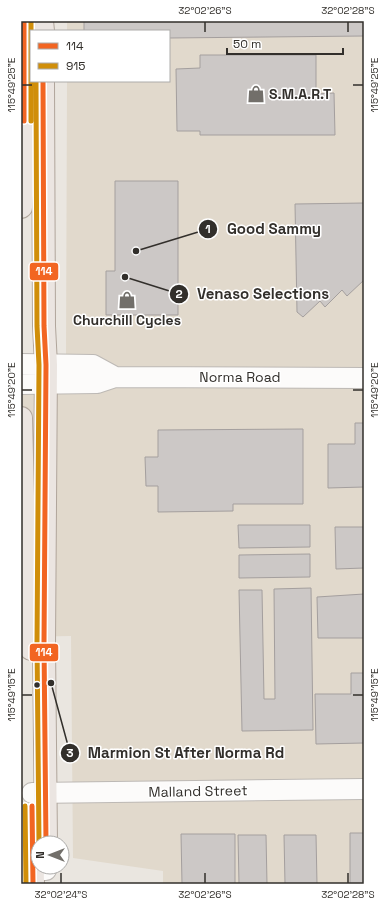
<svg xmlns="http://www.w3.org/2000/svg" width="385" height="905" viewBox="0 0 385 905" font-family="'Space Grotesk',sans-serif">
<style>
.built{fill:#e1d9cc}
.building{fill:#ccc8c6;stroke:#a49f9e}
.lines{fill:none;stroke-linecap:round;stroke-linejoin:round}
.minor-casing{stroke:#bdb9b5;stroke-width:22}
.major-casing{stroke:#b0a59b;stroke-width:24}
.minor{stroke:#fcfbfa;stroke-width:20}
.major{stroke:#ebe5e1;stroke-width:22}
.bus-1-casing{stroke:#fff;stroke-width:8}
.bus-2-casing{stroke:#fff;stroke-width:8}
.bus-1{stroke:#f26522;stroke-width:5}
.bus-2{stroke:#d08e09;stroke-width:5}
.ticks{fill:none;stroke:#322f2b;stroke-width:1.5}
.bus-dot{fill:#322f2b;stroke:#fff;stroke-width:1.5}
.labels{text-anchor:middle;stroke-width:3;stroke-linejoin:round;paint-order:stroke}
.poi-label{font-size:14px;font-weight:bold;fill:#322f2b;stroke:#fff;text-anchor:start}
.street-label{font-size:14px;fill:#322f2b;stroke:#fff}
.leader{fill:none;stroke:#322f2b;stroke-width:1.5}
.callout-dot{fill:#322f2b;stroke:#fff;stroke-width:1.5}
.mark-label{font-size:12px;text-anchor:middle;font-weight:bold;fill:#fff}
.callout-label{font-size:15px;text-anchor:middle;font-weight:bold;fill:#322f2b;stroke:#fff;stroke-width:3;stroke-linejoin:round;paint-order:stroke}
.line-badge{stroke:#fff;stroke-width:1.5}
.badge-label{font-size:11px;text-anchor:middle;font-weight:bold;fill:#fff}
.neatline{fill:none;stroke:#322f2b;stroke-width:1.5}
.ticks-label{font-size:10px;text-anchor:middle;fill:#322f2b}
</style>
<rect width="100%" height="100%" fill="#eae6e0"/>
<path class="built" d="M67 21H364V884H163V871L73 858 71 636 21 637V359L66 355 67 81H169V31H67Z"/>
<path class="building" d="M84 21H364V36L169 38V31H84Z
M200 55H316V94L334 93 335 135H200V131H177L176 69 200 68Z
M115 181H178V315H106V271H115Z
M364 203V280L347 296 342 290 325 307 320 301 303 317 297 312 295 204Z
M355 423H364V487L328 488V444H355Z
M303 429V504H233V511L158 512V486H146L145 457H158V430Z
M238 525H310V547L239 548Z
M335 527H364V568L336 569Z
M310 554V577L239 578V555Z
M311 588 313 730 242 731 239 590H262L264 699H275L274 589Z
M364 594V638H318L317 597Z
M351 673H364V743L316 744 315 694H351Z
M350 833H364V884H350Z
M181 834H235V884H182Z
M238 835H266L267 884H239Z
M284 835H316L317 884H285Z"/>
<g class="lines">
<g class="minor-casing">
<path id="minor" d="M21 364 93 365 115 377
M21 384 97 383 115 377 364 378
M32 793 364 789
M21 870H46"/>
</g>
<g class="major-casing">
<path id="major" d="M42 21 43 31
M43 81 44 326 46 365 44 644 46 843
M21 207 25 101 24 21
M21 418 25 573 31 649
M32 821 33 884"/>
</g>
<use href="#minor" class="minor"/>
<use href="#major" class="major"/>
<g class="bus-1-casing">
<path id="bus-1" d="M24 21V121
M43 81 44 326 46 365 44 644 46 843
M32 806 33 884"/>
</g>
<g class="bus-2-casing">
<path id="bus-2" d="M31 21V121
M36 81 37 326 39 365 37 644 39 843
M25 806 26 884"/>
</g>
<use href="#bus-1" class="bus-1"/>
<use href="#bus-2" class="bus-2"/>
</g>
<path class="ticks" d="M205 22V32M348 22V32M22 85H32M353 85H363M22 390H32M353 390H363M22 695H32M353 695H363M61 873V883M205 873V883M348 873V883"/>
<defs>
<g id="shop-bare" transform="scale(1.38)"><path d="M-5-2.5h2.3a2.7 3.5 0 0 1 5.4 0H5L5.5 6h-11ZM-1.5-2.5h3a1.5 2.3 0 0 0-3 0Z" fill="#726f6a" stroke="#fff" stroke-width="2.5" paint-order="stroke"/></g>
</defs>
<g fill-rule="evenodd">
<use href="#shop-bare" x="256" y="94"/>
<use href="#shop-bare" x="127" y="300"/>
</g>
<circle class="bus-dot" cx="37" cy="685" r="3.5"/>
<g class="labels">
<g class="poi-label">
<text x="269" y="99">S.M.A.R.T</text>
<text x="127" y="325" text-anchor="middle">Churchill Cycles</text>
</g>
<g class="street-label">
<text x="240" y="382">Norma Road</text>
<text transform="translate(198 791) rotate(-1)" y="5">Malland Street</text>
</g>
</g>
<path class="leader" d="M136 251L208 229M125 277L179 294M51 683L70 753"/>
<g class="callout-dot">
<circle cx="136" cy="251" r="4"/>
<circle cx="125" cy="277" r="4"/>
<circle cx="51" cy="683" r="4"/>
<circle cx="208" cy="229" r="10"/>
<circle cx="179" cy="294" r="10"/>
<circle cx="70" cy="753" r="10"/>
</g>
<g class="mark-label">
<text x="208" y="233">1</text>
<text x="179" y="298">2</text>
<text x="70" y="757">3</text>
</g>
<g class="callout-label">
<text x="274" y="234">Good Sammy</text>
<text x="263" y="299">Venaso Selections</text>
<text x="186" y="758">Marmion St After Norma Rd</text>
</g>
<g class="line-badge">
<rect x="29" y="262" width="30" height="19" rx="4" fill="#f26522"/>
<rect x="29" y="643" width="30" height="19" rx="4" fill="#f26522"/>
</g>
<g class="badge-label">
<text x="44" y="275">114</text>
<text x="44" y="656">114</text>
</g>
<rect width="385" height="905" fill="none" stroke="#ffffff" stroke-width="44"/>
<rect x="30" y="30" width="140" height="52" fill="#ffffff" stroke="#adacaa"/>
<rect x="38" y="43" width="20" height="6" fill="#f26522" stroke="#adacaa"/>
<text x="66" y="50" font-size="12" fill="#322f2b">114</text>
<rect x="38" y="63" width="20" height="6" fill="#d08e09" stroke="#adacaa"/>
<text x="66" y="70" font-size="12" fill="#322f2b">915</text>
<g transform="translate(50 855) rotate(270)"><circle r="19" fill="#ffffff" stroke="#adacaa"/>
<path d="M0-3L7 15L0 10L-7 15Z" fill="#726f6a"/>
<text y="-6" font-size="11" font-weight="bold" text-anchor="middle" fill="#322f2b">N</text>
</g>
<path d="M227 48v6h116v-6" fill="none" stroke="#322f2b" stroke-width="2"/>
<text x="233" y="48" font-size="12" fill="#322f2b" stroke="#ffffff" stroke-width="3" paint-order="stroke">50 m</text>
<rect x="22" y="22" width="341" height="861" class="neatline"/>
<g class="ticks-label">
<text x="205" y="14">32°02'26"S</text>
<text x="348" y="14">32°02'28"S</text>
<text transform="translate(374 85) rotate(-90)" y="4">115°49'25"E</text>
<text transform="translate(11 85) rotate(-90)" y="4">115°49'25"E</text>
<text transform="translate(374 390) rotate(-90)" y="4">115°49'20"E</text>
<text transform="translate(11 390) rotate(-90)" y="4">115°49'20"E</text>
<text transform="translate(11 695) rotate(-90)" y="4">115°49'15"E</text>
<text transform="translate(374 695) rotate(-90)" y="4">115°49'15"E</text>
<text x="61" y="898">32°02'24"S</text>
<text x="205" y="898">32°02'26"S</text>
<text x="348" y="898">32°02'28"S</text>
</g>
</svg>
